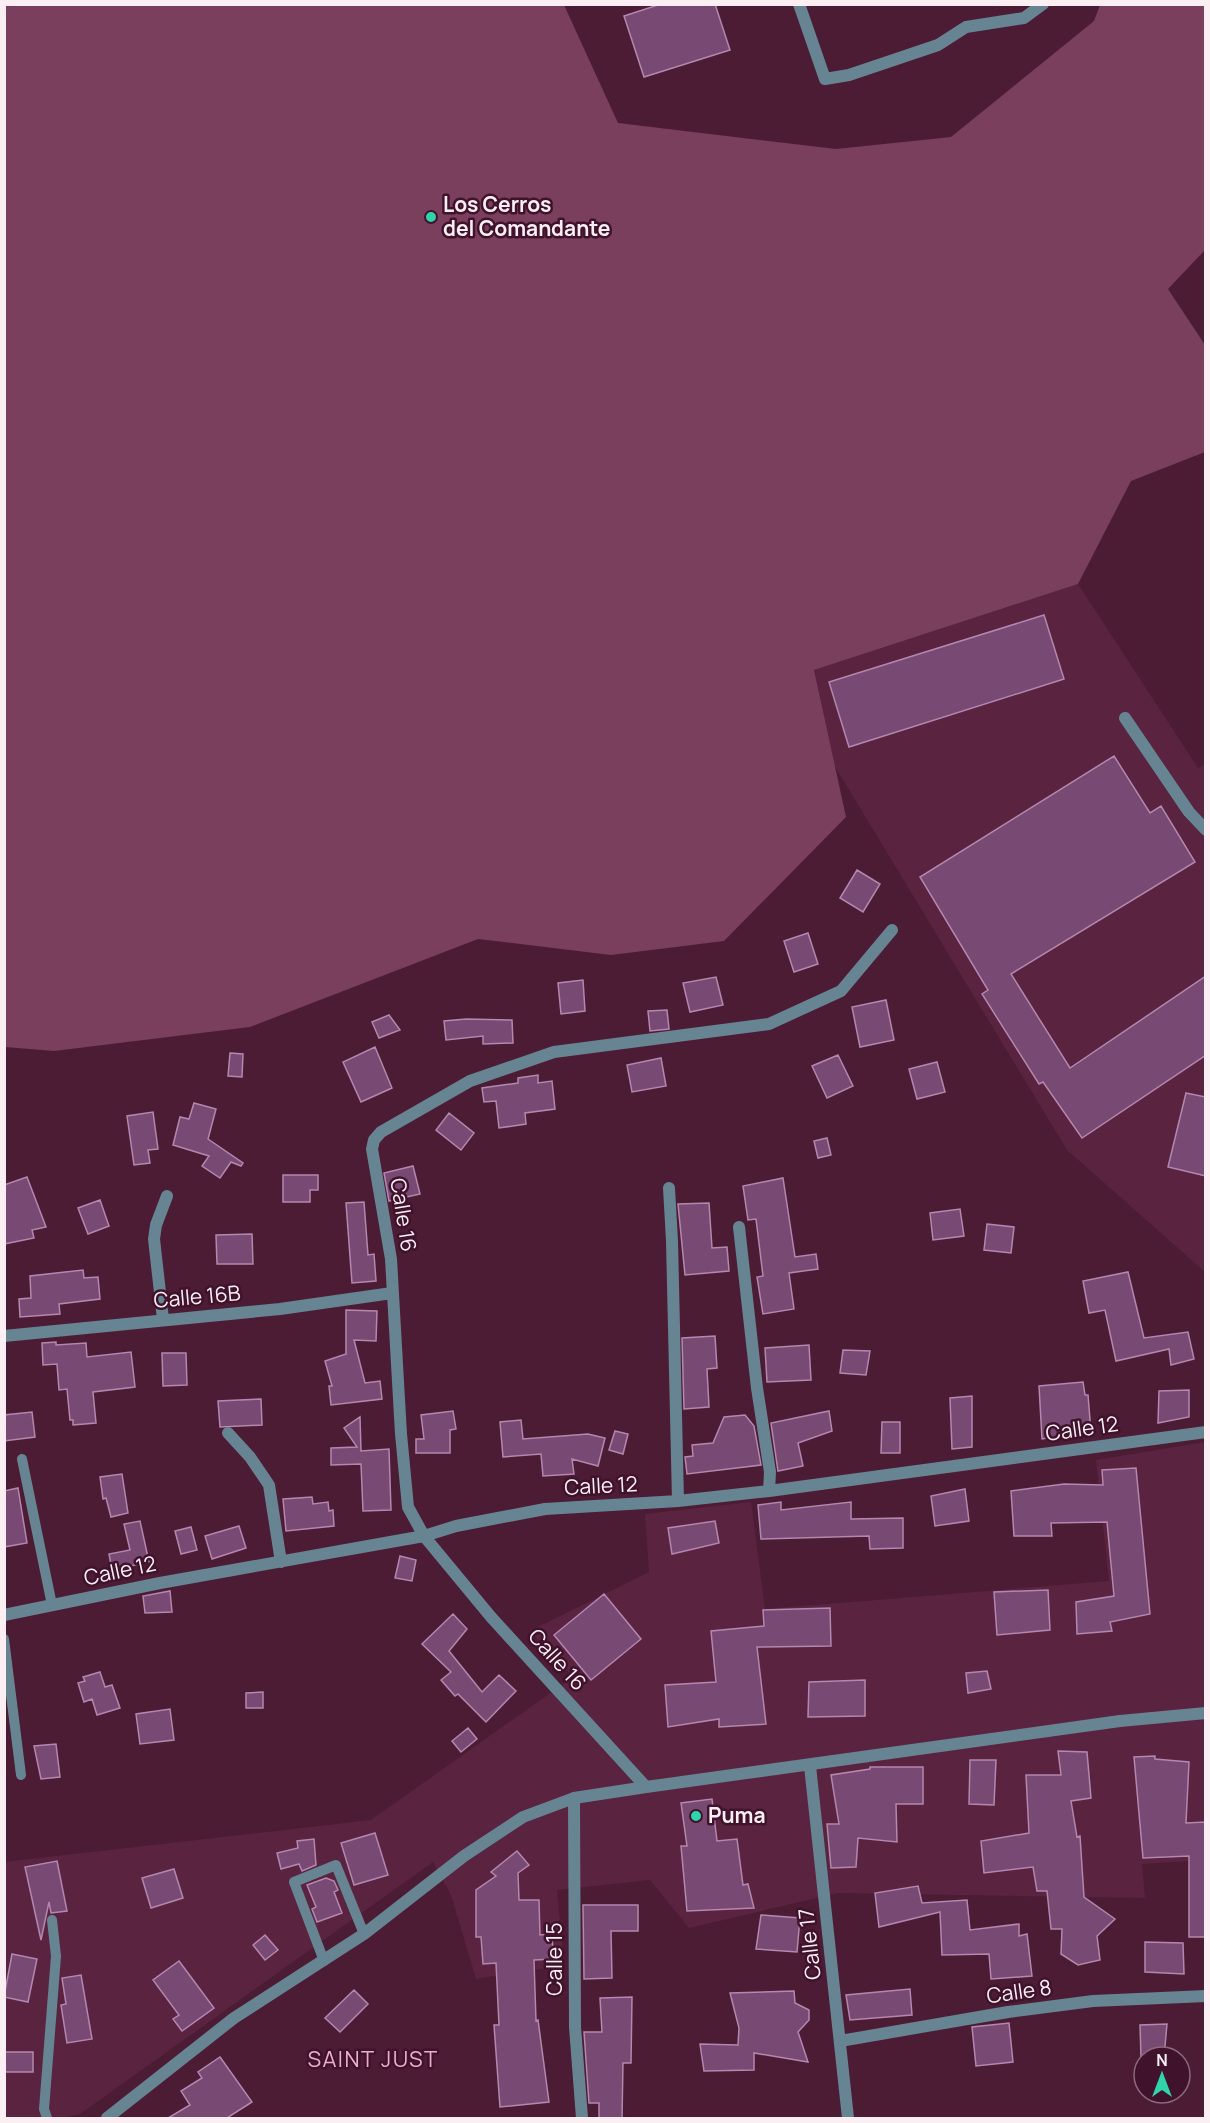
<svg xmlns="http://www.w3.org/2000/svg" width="1210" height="2123" viewBox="0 0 1210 2123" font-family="Manrope,sans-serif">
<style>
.built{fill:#5a2340}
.forest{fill:#793f5c}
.building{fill:#784973;stroke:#b487af;stroke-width:1.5}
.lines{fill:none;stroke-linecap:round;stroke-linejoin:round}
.service{stroke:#678493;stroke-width:10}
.minor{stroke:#678493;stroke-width:12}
.tertiary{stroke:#678493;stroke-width:12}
.poi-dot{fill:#2fd4aa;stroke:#40122b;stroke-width:2}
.labels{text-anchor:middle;stroke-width:5;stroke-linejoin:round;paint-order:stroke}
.poi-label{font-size:21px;font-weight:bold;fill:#fceff4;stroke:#40122b;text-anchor:start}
.street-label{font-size:21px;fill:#fceff4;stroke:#40122b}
.neighbourhood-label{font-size:22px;letter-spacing:1.5px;fill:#ecafca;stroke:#40122b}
</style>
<rect width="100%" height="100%" fill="#4c1c35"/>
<path class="built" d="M1078 584 1198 768 1205 764V1272L1067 1150 834 765 814 670Z
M1205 1442V1860L1142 1864 1145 1898 838 1893 689 1928 650 1880 557 1890 564 1965 476 1979 451 1895 433 1862 80 2114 62 2118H5L4 1862 371 1820 573 1677 530 1631 649 1572 645 1514 751 1502 765 1609 1109 1581 1096 1460Z"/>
<path class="forest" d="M4 5H564L618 123 836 149 951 137 1094 21 1100 5H1205V250L1168 289 1205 345V452L1131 481 1078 584 814 670 846 817 724 941 611 955 478 939 250 1027 54 1051 5 1047Z"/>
<path class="building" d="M661 4H715L730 50 644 77 624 16Z
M1044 615 1064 679 849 747 829 682Z
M1114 756 1150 813 1161 806 1195 862 1011 974 1070 1068 1206 976V1055L1082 1138 1043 1082 1039 1084 982 994 988 990 920 877Z
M857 870 880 884 863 912 840 898Z
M808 933 818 964 794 972 784 941Z
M716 977 723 1005 690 1012 683 983Z
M583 980 585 1011 561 1014 558 983Z
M886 1000 894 1040 860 1047 852 1007Z
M667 1010 669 1029 650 1031 648 1011Z
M389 1015 400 1030 379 1038 372 1022Z
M466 1019 512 1020 513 1043 483 1044V1036L446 1040 444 1021Z
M375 1047 392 1088 361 1102 343 1062Z
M230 1053 243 1054 242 1077 228 1076Z
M838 1055 853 1086 827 1098 812 1066Z
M661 1058 666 1086 632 1092 627 1065Z
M937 1062 945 1092 917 1099 909 1069Z
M538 1075V1083L552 1081 555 1109 525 1113 526 1124 499 1128 496 1101 484 1102 482 1088 518 1083V1078Z
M1186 1093 1206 1097V1176L1168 1167Z
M194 1103 216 1109 208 1139 243 1163 241 1166 231 1162 220 1178 202 1166 209 1156 173 1145 180 1117 189 1119Z
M153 1112 158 1149 148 1150 150 1163 134 1165 127 1116Z
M449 1113 474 1133 461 1150 436 1130Z
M827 1138 831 1155 818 1158 814 1141Z
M413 1166 420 1194 389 1201 384 1173Z
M283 1175H318V1190H310V1202H283Z
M27 1177 46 1227 32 1230 34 1238 4 1244V1185Z
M783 1178 795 1257 816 1254 818 1269 789 1273 794 1309 763 1314 757 1277 763 1276 756 1219 748 1220 743 1186Z
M100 1200 109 1226 88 1234 78 1208Z
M364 1202 368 1255 374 1254 376 1281 352 1283 346 1203Z
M709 1203 712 1248 727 1247 729 1271 685 1275 678 1204Z
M960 1209 964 1236 933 1240 930 1213Z
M987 1224 1014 1227 1011 1253 984 1250Z
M252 1234 253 1264H217L216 1235Z
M83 1270 84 1278 98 1277 100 1299 59 1304 60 1314 20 1317 19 1299 31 1298 30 1276Z
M1128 1272 1144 1338 1188 1332 1194 1359 1171 1365 1169 1349 1116 1361 1105 1310 1089 1313 1083 1281Z
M346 1310 377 1311 376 1341 354 1340 365 1383 380 1381 382 1399 331 1405 329 1386H332L325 1361 346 1354Z
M715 1336 717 1368 707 1369 709 1407 684 1409 682 1338Z
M56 1342V1345L86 1343 87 1357 131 1352 135 1387 93 1392 96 1423 73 1425V1420H70L67 1389 59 1390 57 1364 43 1365 42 1343Z
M809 1345 811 1380 767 1382 765 1348Z
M843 1350 870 1351 866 1375 840 1373Z
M162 1353H186L187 1385 163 1386Z
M1083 1382 1085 1395H1088L1091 1432 1042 1439 1039 1386Z
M1189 1390V1417L1158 1423 1159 1391Z
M972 1396V1447L952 1449 950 1398Z
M261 1399 262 1425 220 1427 218 1401Z
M453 1411 456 1429 450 1430V1453H416V1439H424L421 1415Z
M829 1411 832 1431 798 1443 803 1466 778 1471 771 1423Z
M32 1412 35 1437 4 1441V1415Z
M745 1415 754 1426 761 1465 687 1474 685 1457 693 1456 692 1445 713 1443 724 1417Z
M360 1417 361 1451 389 1449 391 1510 363 1511 361 1464 331 1465V1448L357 1447 344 1428Z
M521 1420 523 1439 588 1434 605 1438 598 1466 572 1459 574 1474 543 1476 541 1454 503 1457 500 1422Z
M882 1422H900V1453H881Z
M615 1431 628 1434 623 1454 609 1450Z
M1136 1468 1150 1614 1110 1622 1112 1631 1077 1634 1076 1602 1114 1596 1107 1522 1051 1523 1052 1536H1014L1011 1491 1064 1484 1103 1485 1102 1470Z
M122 1474 128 1513 111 1517 106 1498 103 1499 100 1477Z
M18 1488 27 1543 4 1547V1491Z
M965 1489 969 1521 935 1526 931 1496Z
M312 1497 313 1504 328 1502 329 1511 333 1510 334 1526 286 1531 283 1499Z
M781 1502V1510L851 1502V1519L903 1518V1548L870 1549 869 1536 761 1539 758 1505Z
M140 1521 149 1562 112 1570 109 1554 130 1550 124 1524Z
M715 1521 719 1543 672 1554 668 1528Z
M239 1526 246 1548 212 1559 205 1536Z
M191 1527 197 1550 181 1554 175 1531Z
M400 1556 416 1560 412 1581 395 1578Z
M1048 1590 1050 1630 997 1635 994 1592Z
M170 1591 172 1612 145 1613 143 1596Z
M604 1594 641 1639 591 1680 554 1635Z
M830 1608 831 1646 757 1647 766 1724 719 1727V1719L668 1727 665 1685 716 1682 711 1631 764 1626 763 1610Z
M453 1614 467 1629 449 1651 474 1682 482 1692 499 1675 516 1691 486 1722 458 1694 455 1696 441 1680 451 1672 422 1644Z
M987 1671 991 1689 968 1693 966 1673Z
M100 1672 105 1687 112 1685 120 1708 97 1715 92 1699 84 1702 78 1683 85 1681 83 1677Z
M865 1680V1716L808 1717 809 1682Z
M263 1692V1708H246V1693Z
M170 1709 174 1740 140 1744 136 1714Z
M468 1728 477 1739 461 1752 452 1741Z
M56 1744 60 1777 41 1779 34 1746Z
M1058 1751 1087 1752 1091 1798 1071 1801 1077 1837 1080 1836 1084 1897 1115 1919 1097 1936 1100 1960 1078 1965 1061 1954 1062 1929H1051L1047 1891H1037L1033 1867 984 1873 981 1841 1029 1833 1026 1775H1061Z
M1155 1756V1759L1189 1762 1186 1823 1206 1822V1937H1189V1856L1143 1858 1134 1757Z
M970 1760H996L994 1805 969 1804Z
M870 1767H923V1804H896L897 1842 858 1838 856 1867 831 1868 827 1824H839L831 1775 870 1769Z
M712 1799 717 1841 737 1839 743 1885 748 1884 754 1908 687 1911 681 1846H687L681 1803Z
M375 1833 388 1875 354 1885 341 1843Z
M314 1839 316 1865 302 1871 299 1864 281 1869 277 1853 298 1848 297 1841Z
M517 1851 529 1865 518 1873 519 1900H539L540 1935 550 1934V1939L552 1938 554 1959 534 1960 536 2021 538 2020 549 2102 500 2107 494 2025H499L496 1963 483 1964 481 1937H476V1890L496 1876 491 1872Z
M57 1861 67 1911 51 1913 49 1902 41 1940 25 1867Z
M174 1869 183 1898 151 1908 142 1878Z
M326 1878 334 1881 338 1890 334 1892 342 1913 317 1922 312 1909 316 1907 307 1885Z
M918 1886 922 1903 967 1900 970 1930 1019 1924V1936L1027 1934 1032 1976 991 1979 989 1954 942 1955 940 1912 879 1927 875 1893Z
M583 1905H638V1931H611L612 1978 584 1979Z
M761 1915 800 1918 797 1952 756 1949Z
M265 1935 278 1950 265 1960 253 1945Z
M1145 1942 1183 1943 1184 1974 1145 1972Z
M12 1954 37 1959 28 2002 4 1997Z
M179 1961 214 2008 182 2031 173 2019 179 2015 153 1980Z
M81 1975 92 2039 67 2043 61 2005 66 2004 62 1978Z
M910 1989 912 2015 850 2020 846 1995Z
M354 1990 368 2004 340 2032 325 2018Z
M794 1991 795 2003 809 2010V2020L798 2032 808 2062 754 2053V2070L704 2071 700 2044 738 2045 739 2028 730 1993Z
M632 1997 631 2063H623L622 2118H599V2103H589L584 2032H602L600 1998Z
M1009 2023 1013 2062 976 2066 972 2027Z
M1167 2024 1164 2057H1141L1140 2025Z
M4 2052H33V2072H4Z
M220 2057 252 2102 227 2118H168L190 2105 181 2091 202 2078 198 2072Z"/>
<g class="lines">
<path class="service" d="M22 1459 52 1605
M4 1639 21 1775
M324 1961 294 1882 336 1865 364 1934
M47 2118 44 2109 56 1956 52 1920"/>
<path class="minor" d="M799 4 825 79 849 75 938 45 966 27 1024 18 1043 4
M1125 718 1189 812 1206 830
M669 1188 672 1241 678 1501
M739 1227 757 1388 770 1472 769 1491
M163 1319 154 1239 156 1225 167 1196
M4 1336 280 1309 392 1293
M228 1433 250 1457 269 1485 281 1562
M4 1615 160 1583 424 1536 456 1526 545 1509 678 1501 769 1491 1206 1432
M810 1766 848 2118
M646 1787 491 1617 424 1536 408 1507 401 1434 391 1259 372 1149 374 1140 381 1132 470 1081 554 1052 769 1024 841 991 892 930
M574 1798 575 2027 582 2118
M840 2041 1008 2012 1093 2001 1206 1996"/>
<path class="tertiary" d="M107 2118 234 2018 364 1934 464 1856 523 1817 574 1798 646 1787 1120 1721 1206 1713"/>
</g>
<g class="poi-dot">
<circle cx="431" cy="217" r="6"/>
<circle cx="696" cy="1816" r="6"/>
</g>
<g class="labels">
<g class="poi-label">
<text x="443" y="212">Los Cerros<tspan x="443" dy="24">del Comandante</tspan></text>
<text x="708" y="1823">Puma</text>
</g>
<g class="street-label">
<text transform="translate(403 1215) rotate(81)" y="7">Calle 16</text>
<text transform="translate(197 1297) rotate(-5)" y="7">Calle 16B</text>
<text transform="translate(1082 1429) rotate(-8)" y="7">Calle 12</text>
<text transform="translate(601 1486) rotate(-3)" y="7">Calle 12</text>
<text transform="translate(120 1571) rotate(-12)" y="7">Calle 12</text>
<text transform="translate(557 1660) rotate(48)" y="7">Calle 16</text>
<text transform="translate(810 1944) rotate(-96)" y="7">Calle 17</text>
<text transform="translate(555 1959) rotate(-90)" y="7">Calle 15</text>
<text transform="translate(1019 1992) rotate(-8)" y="7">Calle 8</text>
</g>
<g class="neighbourhood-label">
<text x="373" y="2067">SAINT JUST</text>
</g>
</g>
<rect width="1210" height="2123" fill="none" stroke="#fceff4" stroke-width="12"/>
<g transform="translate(1162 2075)"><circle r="28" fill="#40122b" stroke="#8b6a7b" stroke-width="1.5"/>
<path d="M0-4.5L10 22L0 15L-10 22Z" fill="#2fd4aa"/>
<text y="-9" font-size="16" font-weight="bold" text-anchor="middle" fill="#fceff4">N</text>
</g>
</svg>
